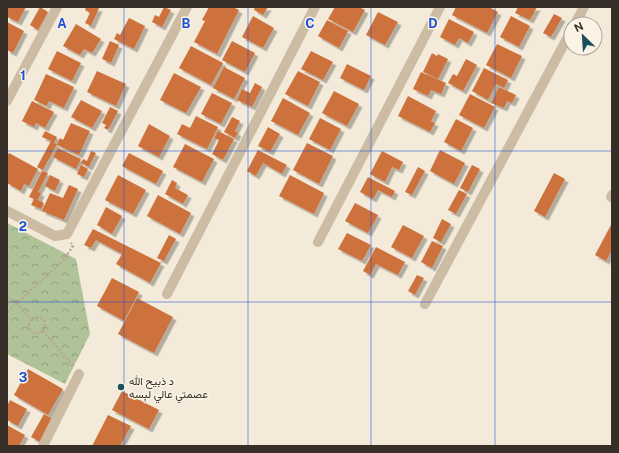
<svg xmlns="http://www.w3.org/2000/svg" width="619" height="453" viewBox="0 0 619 453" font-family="'Public Sans',Vazirmatn,sans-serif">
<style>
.forest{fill:url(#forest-crowns)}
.building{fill:#ce723c;filter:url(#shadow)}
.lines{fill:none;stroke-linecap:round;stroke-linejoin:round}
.path{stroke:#b8a68f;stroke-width:2.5;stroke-dasharray:2 2;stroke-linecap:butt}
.minor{stroke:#ccbca4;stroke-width:10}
.grid{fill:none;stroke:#1d4ed8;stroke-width:1;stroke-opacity:0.55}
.poi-dot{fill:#194f5b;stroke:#fbf4e6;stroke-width:1.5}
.labels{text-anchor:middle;stroke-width:3;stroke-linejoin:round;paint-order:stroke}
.poi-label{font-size:11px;fill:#372e27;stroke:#fbf4e6;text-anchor:start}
.grid-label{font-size:13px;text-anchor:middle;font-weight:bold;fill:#1d4ed8;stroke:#fbf4e6;stroke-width:3;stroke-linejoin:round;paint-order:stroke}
</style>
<defs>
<pattern id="forest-crowns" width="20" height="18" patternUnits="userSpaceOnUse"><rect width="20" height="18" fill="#b0c398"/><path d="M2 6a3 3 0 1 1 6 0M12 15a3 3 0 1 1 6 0" fill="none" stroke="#909f7c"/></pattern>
<filter id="shadow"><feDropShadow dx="3.5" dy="3.5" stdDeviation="0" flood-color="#0004"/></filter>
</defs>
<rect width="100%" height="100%" fill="#f3ead9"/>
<path class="forest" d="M7 223 76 259 90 334 65 384 7 354Z"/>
<path class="building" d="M7 7H26L18 22 7 17Z
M40 7 48 12 38 30 30 25Z
M86 7 99 8 91 26 85 23 90 13 85 10Z
M164 7 171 10 162 27 152 22 155 15 159 17Z
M209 7H233L239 10 217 54 194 42 205 21 202 20Z
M255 7H268L263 15 254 10Z
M335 7H359L365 10 353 32 328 19Z
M456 7H489L498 12 487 33 452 15Z
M518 7H537L530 20 515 13Z
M378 12 398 22 385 45 366 35Z
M554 14 562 18 551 37 543 33Z
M253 16 274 28 263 48 242 37Z
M511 16 530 26 519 47 500 37Z
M129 18 145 26 134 49 114 39 117 33 120 35Z
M449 19 474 32 468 43 459 38 455 45 440 37Z
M327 20 348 31 339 48 318 36Z
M7 22 24 31 13 53 7 50Z
M76 24 101 39 92 53 84 49 80 55 63 46Z
M110 41 119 45 111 63 102 59Z
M232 41 255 53 245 72 222 60Z
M497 44 522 56 511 78 486 65Z
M191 46 223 63 211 85 179 68Z
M57 51 81 63 72 81 48 69Z
M311 51 333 62 323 80 301 69Z
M432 53 437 56 438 54 448 59 438 79 423 72Z
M466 59 477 65 463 91 448 83 453 74 457 76Z
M347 64 371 76 364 90 340 78Z
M224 67 245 78 234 99 213 88Z
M484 68 508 80 504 88 496 84 488 100 472 91Z
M97 71 126 84 116 106 87 92Z
M298 71 320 82 308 106 285 94Z
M421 72 446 83 441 94 431 90 428 96 413 89Z
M174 73 201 87 186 113 160 100Z
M46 74 74 87 64 108 49 101 47 106 34 100Z
M255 83 262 87 252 107 237 100 242 89 250 93Z
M499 87 516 95 512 103 507 101 504 108 491 103Z
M334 91 359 104 347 126 322 113Z
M212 93 232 103 221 124 201 114Z
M470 94 495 107 484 128 459 115Z
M408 96 436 111 431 121 435 123 430 132 398 116Z
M283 98 310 113 298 135 271 121Z
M81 100 102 111 92 128 71 117Z
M32 101 54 112 45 128 36 123 34 127 22 121Z
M110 107 118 111 108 130 104 128 106 125 102 123Z
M196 116 218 127 207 149 177 134 182 124 190 128Z
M232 117 240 121 235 131 238 133 235 138 224 132Z
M320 118 341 129 330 150 309 139Z
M456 119 473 128 461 151 444 142Z
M71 123 90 131 79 155 57 145 60 138 63 140Z
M149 124 170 136 159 157 138 146Z
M268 127 280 134 270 152 258 146Z
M45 131 57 137 54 143 57 144 43 170 37 167 51 141 42 137Z
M218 131 234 139 223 160 212 154 219 140 214 138Z
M307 143 333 156 319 184 293 170Z
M185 144 214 159 202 182 173 167Z
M58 148 81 159 76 169 53 157Z
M258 150 287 165 282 174 263 163 256 176 247 171Z
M440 150 465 163 454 184 430 171Z
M91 151 96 153 89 167 81 163 83 159 87 161Z
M382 151 403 162 399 170 392 167 385 182 370 174Z
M9 153 38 169 29 186 24 184 21 191 7 183V156Z
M129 153 163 171 156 184 122 166Z
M81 165 88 169 84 177 77 174Z
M472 165 480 169 468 192 460 188Z
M418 167 425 171 412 195 405 192Z
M42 171 48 173 38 192 41 193 38 200 44 203 41 209 31 205 34 199 29 197Z
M554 173 565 179 545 217 534 211Z
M50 175 60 180 55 191 45 186Z
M118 175 146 190 133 214 105 200Z
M290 175 324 193 314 214 279 196Z
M368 177 395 191 392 197 378 190 373 199 360 192Z
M172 180 177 183 175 188 188 195 183 204 165 194Z
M69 185 78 189 64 220 42 211 50 193 63 198Z
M459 190 467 194 456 214 448 210Z
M158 195 191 213 180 234 147 216Z
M355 203 378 215 368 233 345 221Z
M106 207 122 216 112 234 97 225Z
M442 219 451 224 441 242 433 238Z
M612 223V250L606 261 595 255Z
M403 225 424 236 412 258 391 247Z
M93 229 161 263 150 283 116 264 122 254 96 240 91 248 84 245Z
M347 233 371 245 362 261 338 249Z
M169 235 176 239 164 261 157 258Z
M432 241 443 246 432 268 421 262Z
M376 247 405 262 398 275 376 264 370 275 363 271Z
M417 275 424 278 415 295 408 291Z
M112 278 139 292 124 321 97 306Z
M137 298 173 317 154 353 118 334Z
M28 369 63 389 48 415 14 395Z
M122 391 159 410 149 429 112 410Z
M10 400 27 409 18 426 7 420V406Z
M44 414 53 419 40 442 31 437Z
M108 415 131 426 120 446H92Z
M7 425 25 435 19 446H7Z"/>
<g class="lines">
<path class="path" d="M7 297 17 303 31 319
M7 312 63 261 73 246 71 243
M29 325a8 8 0 1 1 16 0a8 8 0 1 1-16 0Z
M43 331 73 366"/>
<path class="minor" d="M575 24 584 7
M7 101 57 7
M611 197 612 195
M7 211 55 236 67 234 187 7
M318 242 440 7
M167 294 315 7
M425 304 571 31
M43 446 79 374"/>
</g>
<path class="grid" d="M124 7V446M248 7V446M371 7V446M495 7V446M7 151H612M7 302H612"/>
<circle class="poi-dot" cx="121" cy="387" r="4"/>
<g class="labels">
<g class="poi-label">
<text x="129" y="385">د ذبیح الله<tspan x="129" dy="13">عصمتي عالي لېسه</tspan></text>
</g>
</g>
<g class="grid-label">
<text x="62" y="28">A</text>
<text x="186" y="28">B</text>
<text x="310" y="28">C</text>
<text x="433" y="28">D</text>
<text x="23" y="80">1</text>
<text x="23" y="231">2</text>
<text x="23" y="382">3</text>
</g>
<rect width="619" height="453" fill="none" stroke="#372e27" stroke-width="16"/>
<g transform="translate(583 36) rotate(335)"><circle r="19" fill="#fbf4e6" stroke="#ada59a"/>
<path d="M0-3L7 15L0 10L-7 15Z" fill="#194f5b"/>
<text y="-6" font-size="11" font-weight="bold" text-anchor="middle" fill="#372e27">N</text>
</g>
</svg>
